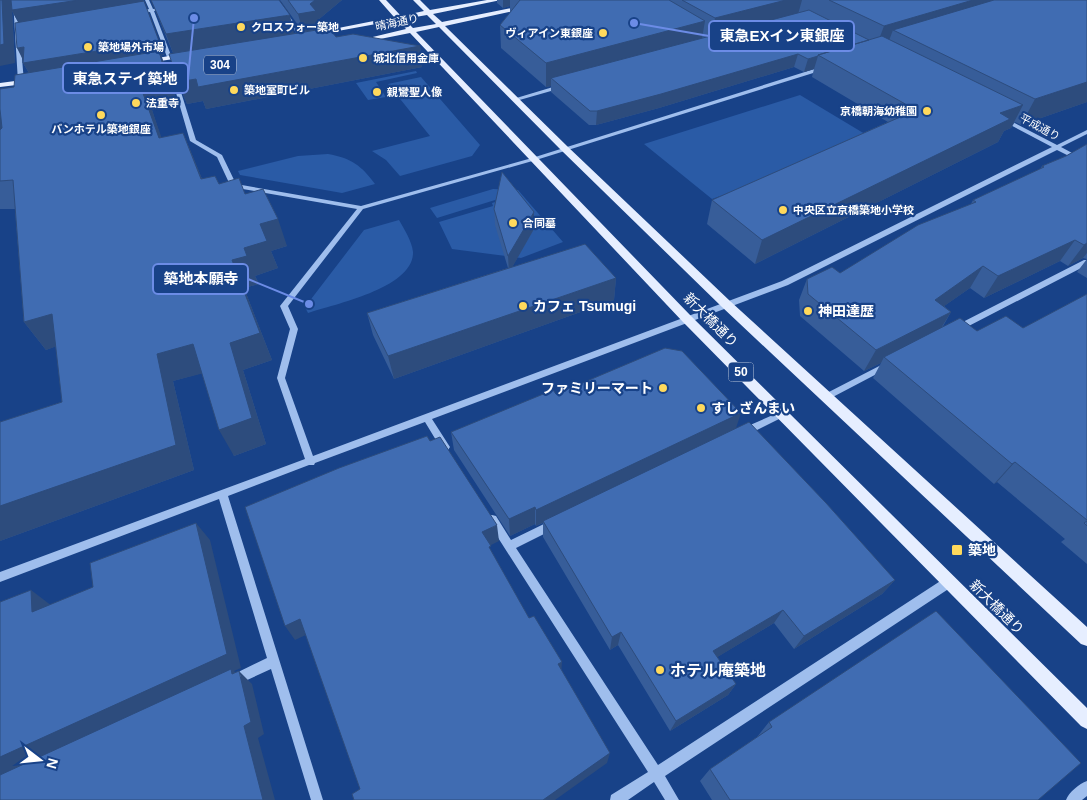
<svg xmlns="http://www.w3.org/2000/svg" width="1087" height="800" viewBox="0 0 1087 800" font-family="Helvetica,'Noto Sans JP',sans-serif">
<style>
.green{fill:#2a5ba6}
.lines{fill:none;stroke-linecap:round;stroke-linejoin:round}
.minor{fill:#9fbeed;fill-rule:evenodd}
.major{fill:#e6eeff;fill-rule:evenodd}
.wall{fill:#375d99}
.shaded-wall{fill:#2d4c7d}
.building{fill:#406cb2;stroke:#2d4c7d}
.poi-dot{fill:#ffd95c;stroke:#184288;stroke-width:2}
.labels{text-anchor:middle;stroke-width:4.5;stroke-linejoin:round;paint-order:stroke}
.far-street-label{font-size:11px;fill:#fff;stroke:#184288}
.far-poi-label{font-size:11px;font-weight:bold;fill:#fff;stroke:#184288;text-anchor:start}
.shield{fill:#184288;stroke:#bac6db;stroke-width:1}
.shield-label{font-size:12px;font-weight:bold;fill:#fff}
.poi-label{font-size:14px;font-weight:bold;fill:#fff;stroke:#184288;text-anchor:start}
.street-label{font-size:14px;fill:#fff;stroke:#184288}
.near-poi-label{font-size:16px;font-weight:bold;fill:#fff;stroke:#184288;text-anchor:start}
.leader{fill:none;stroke:#6c8ce6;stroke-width:2}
.callout-dot{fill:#6c8ce6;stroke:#184288;stroke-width:2}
.callout{fill:#184288;stroke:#6c8ce6;stroke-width:2}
.callout-label{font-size:15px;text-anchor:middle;font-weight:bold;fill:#fff}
</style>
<rect width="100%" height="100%" fill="#184288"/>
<path class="green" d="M416 71 417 73 376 82 386 97 368 100 356 83Z
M421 77 480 145 472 156 400 176 386 160 372 151 430 136 388 84Z
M800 95 875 140 712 199 644 144Z
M328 154C351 158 362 166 375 184L342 193 240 175 238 171 298 156Z
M493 189 518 190 563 242 521 258 452 249 439 222 493 206 492 203 509 198 508 196 437 218 430 208Z
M399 220C404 229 412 241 413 252 414 288 335 304 308 313L305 307 364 230Z"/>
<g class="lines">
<path class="minor" d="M13 0H17L24 82 21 84 18 82Z
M145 0H149L153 9 165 7 167 8 154 11 172 58 167 57 150 12 136 14 134 13 149 9Z
M274 0H278L303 36V37H299Z
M824 66 827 68 826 69 536 160 363 209 288 306 298 329 285 378 313 456 782 281 1052 147 1001 120V118H1005L1057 145 1087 130V134L1061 147 1087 161V165L1057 150 788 285 432 419 448 444 450 447 448 450 445 451 442 450 425 422 315 463 314 465H309L228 496 323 800H311L271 669 234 686 230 684 228 680 230 676 267 658 219 499 0 582V572L305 459 277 378 290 329 280 306 357 209 231 187 217 157 190 141 170 72 175 73 196 140 222 155 236 184 361 206 532 158Z
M563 84 565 85V87L516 101 513 99Z
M1084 260H1087V265L961 330 958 331 954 328 955 326Z
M887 362 891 365 890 367 829 399H823L822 397 823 395Z
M782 411 785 412 786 414 785 416 747 435H741L739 432 741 429Z
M492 515 496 516 511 540 548 522 552 521 556 522 557 525 556 528 516 548 658 765 945 578 949 577 953 578 954 582 953 586 665 776 679 800H665L654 782 628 800H610L611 795 648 772 488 522 487 519 488 516Z
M1087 781V796L1082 800H1066C1069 792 1079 784 1087 781Z"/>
<path class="major" d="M379 0H386L401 16 424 11 413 0H420L430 10 487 0H501L433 14 442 22 551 0H564L445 26 567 146 730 301 1087 627V646L1081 644 722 307 561 150 439 27 416 32 691 316 1087 708V729L1081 726 683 322 410 33 360 43 356 41 406 29 398 20 316 35 313 33 394 17ZM427 15 436 24 413 28 404 19Z
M185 53 189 55 188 57 146 63 142 61Z
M30 79H33V83L0 87V83Z"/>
</g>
<path class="wall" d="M0 0H144L143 1 164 55H161L169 77 178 106 152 110 161 138 183 133 202 179 245 194 287 246 271 251 278 268 255 276 259 284 244 288 272 360 243 370 266 444 234 456 202 373 173 381 194 470 0 541V410V422L62 402 56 346 46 350 24 322 15 209H0V89L14 87 29 73 23 63 18 22 12 11 15 63Z
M151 0 294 33 303 32 280 0H342L318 20 320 29 336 37 420 46 422 67 206 109 203 101 187 104 178 82 271 37 173 53Z
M497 0H1087V102L1021 125 1015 122 1011 128 1004 131 998 142 755 264 707 224 712 200 888 122 812 77 814 69 804 72 794 67 659 108 596 125H589L551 92V86L546 87 501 48 500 25 510 12V6L503 8 497 3Z
M1087 144V259L1083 258 1068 266 1060 261 984 298 970 288 944 306 951 312 942 328 977 331 1023 328 1087 294V564L1061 542 1065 539 997 482 994 484 873 378 881 363 864 371 800 316 799 300 807 279 840 273 971 204 973 200 1040 169 1042 166 1066 156Z
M494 209 534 212V229L512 267 616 278 614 300 394 379 373 335 367 313 508 268 495 225Z
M1087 259V278L1077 272Z
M556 394 736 428 895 580 882 594 794 649 774 623 717 657 736 684 728 695 670 731 618 645 610 650 543 537V523L536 526 535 524 510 536 454 450 451 432Z
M769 722 1038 800H712L700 781 710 769 757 737Z"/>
<path class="shaded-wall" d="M2 0H143L164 55H161L169 77 178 106 152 110 171 165 31 76 23 63 159 41 22 29 12 11 15 63 0 66V45Z
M315 0H342L318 20 320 29 303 32 298 14Z
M503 0H510V6L503 8Z
M786 0H802L797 18 711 42 715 18Z
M973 0H1038L893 30 887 46 875 50 884 26Z
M290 15 294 34 173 53 166 34Z
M705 21 701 44 551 78V86L546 87V63Z
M420 46 422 67 206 109 203 101 187 104 178 82Z
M24 47V62L17 48Z
M798 54 794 67 659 108 596 125 597 111Z
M818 56 814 69 804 72 808 59Z
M1087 82V102L1021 125 1035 99Z
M1023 105 1011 128 1004 131 998 142 755 264 762 240 1000 113Z
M0 110 9 155 0 141Z
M183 133 194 159 213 206 201 179Z
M534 212V229L509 273 508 256Z
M278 219 287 246 271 251 278 268 255 276 259 284 244 288 272 360 243 370 266 444 234 456 219 430 230 343 232 260 260 224Z
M1075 240 1060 261 984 298 998 276Z
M1087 243V253L1083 258 1068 266 1084 245Z
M983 266 970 288 923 321 935 300Z
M616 278 614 300 394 379 388 356Z
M951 312 938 333 884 357 881 363 864 371 876 350Z
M52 314 72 341 46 350 24 322Z
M193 344 208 372 173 381 194 470 0 541V506L157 354Z
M741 413 735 431 536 526V510Z
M1015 462 997 482 994 484 1012 464Z
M535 507V524L510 536 509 519Z
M196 523 210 540 241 668 234 671 241 678 239 671 252 684 264 734 258 738 275 800H263L0 780V757Z
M497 525 499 541 485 548 482 532Z
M895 580 882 594 794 649 804 636Z
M31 590 52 606 32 612Z
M783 610 774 623 706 664 713 651Z
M300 619 310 633 295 640 285 626Z
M621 632 618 645 610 650 612 637Z
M562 662 561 675 558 664Z
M736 684 728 695 670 731 676 721Z
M610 753 607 763 555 800H543Z"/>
<path class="building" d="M0 0H2L4 44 0 45Z
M11 0H79L12 10Z
M151 0H279L290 15 166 34Z
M288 0H315L310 4 316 11 298 14Z
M520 0H669L705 21 546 63 500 25Z
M682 0H786L715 18Z
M829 0H973L884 26Z
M994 0H1087V82L1035 99 893 30Z
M144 1 159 41 23 63 24 47 17 48 15 23Z
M809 10 869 40 818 55V56L808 59 798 54 661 94 597 111H590L551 78Z
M329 28 336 37 353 34 420 46 198 87 196 79 178 82 169 54Z
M882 36 1023 105 1000 113 1010 119 762 240 712 200 916 110 818 55Z
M159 51 167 80 140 85 159 138 183 133 201 179 215 176 219 184 239 178 245 194 263 189 278 219 260 224 267 241 244 248 247 256 232 260 260 333 230 343 252 418 219 430 193 344 157 354 176 445 0 506V422L62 402 52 314 24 322 13 180 0 181V130L2 128 0 109V89L14 87 15 75Z
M1087 144V243L1084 245 1075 240 998 276 983 266 935 300 951 312 876 350 808 294 807 279 832 267 840 273 918 225 976 202 973 200 1044 167 1042 166 1066 156Z
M502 172 534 212 508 256 494 209Z
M585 244 616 278 388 356 367 313Z
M1087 294V520L1015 462 1012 464 884 357 960 318 977 331 1006 316 1023 328Z
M665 348 682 351 741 413 536 510 535 507 509 519 451 432 553 390 556 394Z
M749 422 826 503 895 580 804 636 783 610 713 651 736 684 676 721 621 632 612 637 543 521Z
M427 436 430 441 440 437 497 525 482 532 491 546 489 547 529 618 534 616 562 662 558 664 610 753 543 800H354L352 794 360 789 300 619 285 626 245 507 339 468Z
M1087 521V526L1084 523Z
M196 523 227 654 0 757V602L31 590 32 612 93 587 90 563Z
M936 611 1081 763 1038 800H730L710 769 772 727 769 722Z
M231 669 232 674 239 671 251 722 244 726 263 800H0V775Z"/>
<g class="poi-dot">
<circle cx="241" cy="27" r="5"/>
<circle cx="603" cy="33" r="5"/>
<circle cx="88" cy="47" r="5"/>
<circle cx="363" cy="58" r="5"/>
<circle cx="234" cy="90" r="5"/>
<circle cx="377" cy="92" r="5"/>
<circle cx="136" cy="103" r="5"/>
<circle cx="927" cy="111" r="5"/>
<circle cx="101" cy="115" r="5"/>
<circle cx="783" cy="210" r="5"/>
<circle cx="513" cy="223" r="5"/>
<circle cx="523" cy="306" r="5"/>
<circle cx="808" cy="311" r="5"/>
<circle cx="663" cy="388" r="5"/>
<circle cx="701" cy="408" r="5"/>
<rect x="951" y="544" width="12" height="12" rx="2.5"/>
<circle cx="660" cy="670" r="5"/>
</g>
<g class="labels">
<g class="far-street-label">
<text transform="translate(397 22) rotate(-12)" y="4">晴海通り</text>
<text transform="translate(1040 127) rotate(28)" y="4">平成通り</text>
</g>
<g class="far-poi-label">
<text x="251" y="31">クロスフォー築地</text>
<text x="593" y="37" text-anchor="end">ヴィアイン東銀座</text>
<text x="98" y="51">築地場外市場</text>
<text x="373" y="62">城北信用金庫</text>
<text x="244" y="94">築地室町ビル</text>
<text x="387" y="96">親鸞聖人像</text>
<text x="146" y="107">法重寺</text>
<text x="917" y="115" text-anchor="end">京橋朝海幼稚園</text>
<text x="101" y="133" text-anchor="middle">バンホテル築地銀座</text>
<text x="793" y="214">中央区立京橋築地小学校</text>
<text x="523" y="227">合同墓</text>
</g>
<g class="shield">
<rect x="204" y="55.5" width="32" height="19" rx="4"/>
<rect x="728.5" y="362.5" width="25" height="19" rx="4"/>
</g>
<g class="shield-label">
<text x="220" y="69">304</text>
<text x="741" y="376">50</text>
</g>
<g class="poi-label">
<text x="533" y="311">カフェ Tsumugi</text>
<text x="818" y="316">神田達歴</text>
<text x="653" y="393" text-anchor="end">ファミリーマート</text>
<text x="711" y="413">すしざんまい</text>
<text x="968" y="555">築地</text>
</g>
<g class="street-label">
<text transform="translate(711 320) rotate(45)" y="5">新大橋通り</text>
<text transform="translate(997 607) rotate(45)" y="5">新大橋通り</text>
</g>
<g class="near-poi-label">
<text x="670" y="676">ホテル庵築地</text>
</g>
</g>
<path class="leader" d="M634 23L709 36M194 18L188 78M309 304L248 279"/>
<g class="callout-dot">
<circle cx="634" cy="23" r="5"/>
<circle cx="194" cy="18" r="5"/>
<circle cx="309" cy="304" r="5"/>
</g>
<g class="callout">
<rect x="709" y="21" width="145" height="30" rx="5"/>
<rect x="63" y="63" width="125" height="30" rx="5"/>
<rect x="153" y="264" width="95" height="30" rx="5"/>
</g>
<g class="callout-label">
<text x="782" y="41">東急EXイン東銀座</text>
<text x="125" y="84">東急ステイ築地</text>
<text x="201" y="284">築地本願寺</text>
</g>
<g transform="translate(40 760) rotate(106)" stroke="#184288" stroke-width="4" paint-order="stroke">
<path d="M0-4L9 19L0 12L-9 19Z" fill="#ffffff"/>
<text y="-8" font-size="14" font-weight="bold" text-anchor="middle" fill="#ffffff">N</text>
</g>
</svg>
